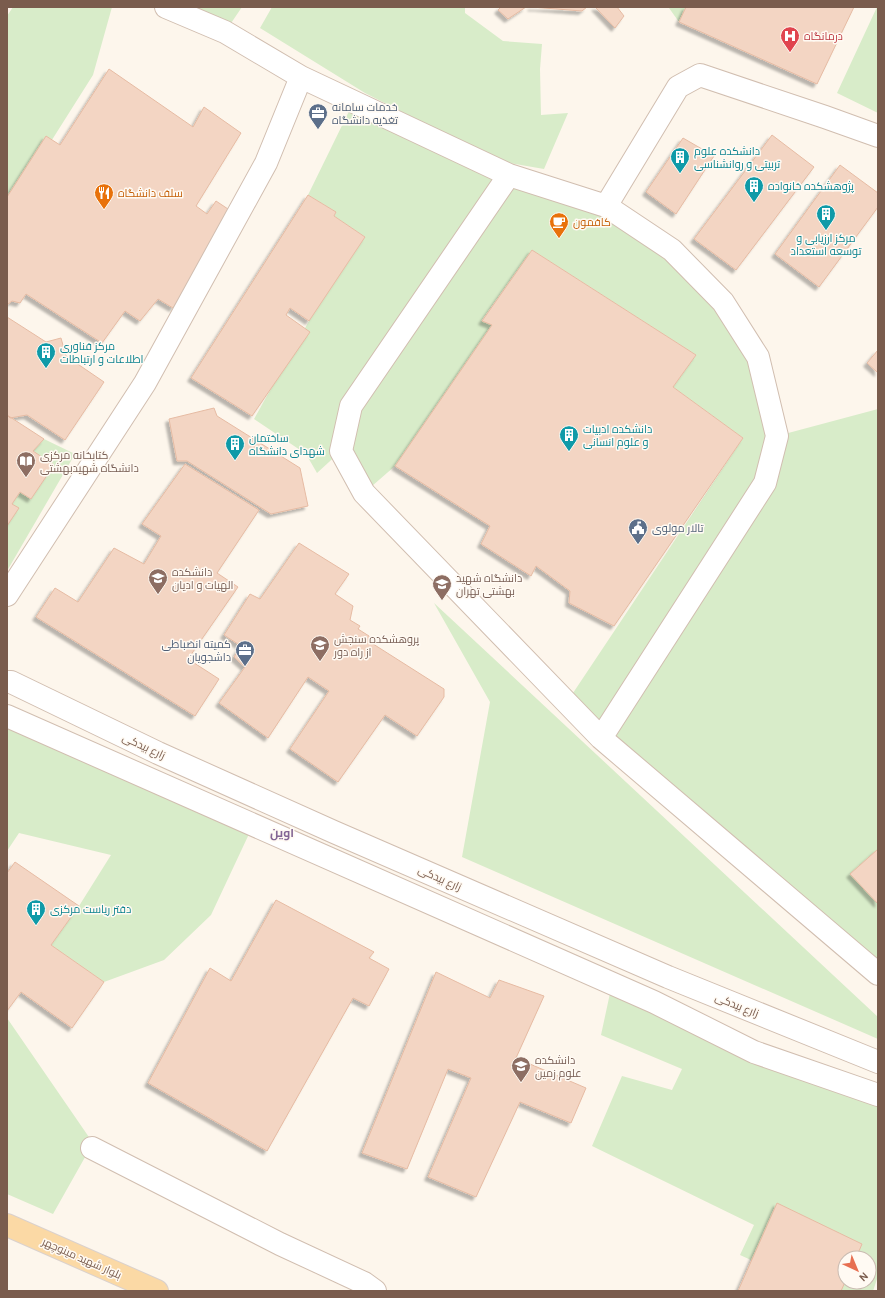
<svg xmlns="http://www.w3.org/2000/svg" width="885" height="1298" viewBox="0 0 885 1298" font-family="Karla,Cairo,sans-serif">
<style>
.green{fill:#d8ecc9;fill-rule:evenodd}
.building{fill:#f3d5c3;stroke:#e6bba3;filter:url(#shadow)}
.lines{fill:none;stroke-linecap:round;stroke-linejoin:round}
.minor-casing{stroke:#d1beb0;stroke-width:24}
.major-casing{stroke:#dad1cd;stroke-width:24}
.minor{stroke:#fff;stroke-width:22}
.major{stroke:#fbd9a5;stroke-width:22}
.labels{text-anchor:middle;stroke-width:3;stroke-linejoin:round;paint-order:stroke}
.health-label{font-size:11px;fill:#be3a42;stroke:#fffaf3;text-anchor:start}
.service-label{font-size:11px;fill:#4e5e75;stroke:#fffaf3;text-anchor:start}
.culture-label{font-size:11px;fill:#0d838f;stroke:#fffaf3;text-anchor:start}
.food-label{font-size:11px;fill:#c56008;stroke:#fffaf3;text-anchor:start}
.education-label{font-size:11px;fill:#785e54;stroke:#fffaf3;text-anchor:start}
.street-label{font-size:11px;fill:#7a5c4d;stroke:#fffaf3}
.neighbourhood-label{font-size:12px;font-weight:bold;fill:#846695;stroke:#fffaf3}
</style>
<defs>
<filter id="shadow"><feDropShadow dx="-3.5" dy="3.5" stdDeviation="1" flood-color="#0004"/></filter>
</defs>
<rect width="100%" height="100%" fill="#fdf6ec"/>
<path class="green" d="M13 7H112L93 75 7 211V16Z
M166 7H242L225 32Z
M272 7H465V13L503 41 542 44 540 69 541 115 568 113 544 169 498 161 365 93 260 28Z
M662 7H686L679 22 669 8Z
M877 7H878V113L837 93Z
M354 101 606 206 672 250 758 357 777 436 878 409V974L567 702 743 438 673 387 696 355 532 250 482 320 492 325 395 466 364 493 341 451 317 473 306 454 254 419 309 321 365 237 334 216 336 212 308 195Z
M44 439 75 454 7 571V526L12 504 20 492 31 499 54 465 33 451Z
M434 603 878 1017V1039L462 857 490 702Z
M7 720 249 834 211 915 164 960 104 982 51 945 79 906 111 855 19 833 7 851Z
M612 984 878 1090V1276L873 1291H819L740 1255 754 1225 592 1146 622 1076 672 1090 682 1069 601 1035ZM845 1258H869V1282H845Z
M7 1018 93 1143 53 1214 7 1194Z"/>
<path class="building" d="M501 7H526L508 19 498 10Z
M531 7H587L582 11Z
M595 7H617L624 16 615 28Z
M686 7H854L817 84 679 22Z
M109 69 193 127 204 107 241 133 196 206 207 214 216 201 234 213 173 308 158 299 140 321 125 311 102 343 26 294 20 303 12 301 7 305V197L46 136 60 145Z
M772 135 814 167 736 270 694 239Z
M683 138 714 156 676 214 646 192Z
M840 165 878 193V207L819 287 775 254Z
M308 195 336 212 334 216 365 237 309 321 290 308 286 315 310 332 252 416 191 378Z
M532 250 696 355 673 387 743 438 614 626 569 603 570 591 536 566 531 576 481 544 490 526 395 466 492 325 482 321Z
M7 317 46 342 61 338 66 356 104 382 65 440 27 415 10 418 7 415Z
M878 350V373L867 363Z
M214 408 217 416 300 468 308 506 271 514 187 461H177L169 419Z
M7 415 44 439 33 451 54 465 31 499 20 492 12 504 19 508 7 526Z
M185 464 259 510 217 573 238 587 188 659 219 679 195 716 36 617 55 588 78 602 114 548 144 564 161 536 142 524Z
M299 543 349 574 335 594 353 606 350 620 360 626 358 629 369 636 370 642 444 689V697L417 736 385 715 338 782 290 749 329 691 308 677 268 738 219 703 245 667 234 657 241 646 224 635 250 594 260 599Z
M878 849V904L850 874Z
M15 862 79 906 51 945 104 982 72 1028 21 992 7 1011V873Z
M276 900 374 952 369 958 389 969 369 1006 353 998 267 1151 148 1083 210 968 231 981Z
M436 972 490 998 499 980 544 996 516 1058 586 1088 571 1123 520 1102 476 1197 428 1177 471 1078 448 1069 407 1169 362 1153Z
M777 1203 862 1244 856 1258H845V1282L841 1291H738Z"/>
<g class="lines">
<g class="minor-casing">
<path id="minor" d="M166 7 225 32 301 77 509 175 606 206 672 250 723 302 758 357 777 436 765 483 601 738
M509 175 351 406 341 451 364 493 601 738 878 974
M606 206 678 87 700 75 825 117 878 136
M7 595 145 383 266 163 301 77
M7 682H11L158 753 334 832 668 977 878 1062
M7 716 654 1002 754 1052 878 1095
M92 1148 280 1244 364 1283 375 1291"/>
</g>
<g class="major-casing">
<path id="major" d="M7 1225 157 1291"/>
</g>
<use href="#minor" class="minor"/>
<use href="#major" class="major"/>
</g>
<defs>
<g id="hospital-pin" transform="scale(1)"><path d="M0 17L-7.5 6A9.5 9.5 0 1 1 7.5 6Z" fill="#e0444e" stroke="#fffaf3"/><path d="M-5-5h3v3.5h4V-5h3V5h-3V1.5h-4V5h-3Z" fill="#fff"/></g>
<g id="office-pin" transform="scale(1)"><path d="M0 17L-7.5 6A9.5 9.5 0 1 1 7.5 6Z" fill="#5c6f8a" stroke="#fffaf3"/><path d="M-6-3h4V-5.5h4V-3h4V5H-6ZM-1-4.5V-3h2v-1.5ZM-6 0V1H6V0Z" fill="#fff"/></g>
<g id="building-pin" transform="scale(1)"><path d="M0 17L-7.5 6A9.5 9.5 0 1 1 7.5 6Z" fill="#0f9aa8" stroke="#fffaf3"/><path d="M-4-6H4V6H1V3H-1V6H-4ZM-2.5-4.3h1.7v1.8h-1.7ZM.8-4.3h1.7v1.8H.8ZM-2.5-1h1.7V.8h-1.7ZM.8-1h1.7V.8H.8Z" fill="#fff"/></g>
<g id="restaurant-pin" transform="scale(1)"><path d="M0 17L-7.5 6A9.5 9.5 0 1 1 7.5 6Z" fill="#e8710a" stroke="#fffaf3"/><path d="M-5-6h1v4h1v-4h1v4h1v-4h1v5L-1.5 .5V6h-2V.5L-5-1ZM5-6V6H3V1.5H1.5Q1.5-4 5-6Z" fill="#fff"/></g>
<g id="cafe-pin" transform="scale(1)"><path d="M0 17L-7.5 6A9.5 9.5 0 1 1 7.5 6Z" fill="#e8710a" stroke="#fffaf3"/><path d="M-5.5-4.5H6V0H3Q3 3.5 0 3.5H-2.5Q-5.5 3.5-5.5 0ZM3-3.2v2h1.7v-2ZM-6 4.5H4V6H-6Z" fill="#fff"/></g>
<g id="library-pin" transform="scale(1)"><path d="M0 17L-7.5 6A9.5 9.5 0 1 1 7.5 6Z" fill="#8d6e63" stroke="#fffaf3"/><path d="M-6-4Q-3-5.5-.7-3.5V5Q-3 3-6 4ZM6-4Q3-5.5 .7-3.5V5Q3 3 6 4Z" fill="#fff"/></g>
<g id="civic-pin" transform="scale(1)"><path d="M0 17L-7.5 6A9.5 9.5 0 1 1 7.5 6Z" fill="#5c6f8a" stroke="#fffaf3"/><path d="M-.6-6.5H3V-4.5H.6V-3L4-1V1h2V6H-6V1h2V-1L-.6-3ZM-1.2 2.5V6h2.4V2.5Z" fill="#fff"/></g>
<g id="university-pin" transform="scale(1)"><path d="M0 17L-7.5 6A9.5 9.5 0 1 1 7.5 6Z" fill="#8d6e63" stroke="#fffaf3"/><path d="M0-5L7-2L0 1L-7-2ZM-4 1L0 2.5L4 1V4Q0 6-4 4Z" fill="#fff"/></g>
</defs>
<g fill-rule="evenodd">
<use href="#hospital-pin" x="790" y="36"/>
<use href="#office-pin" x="318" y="113"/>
<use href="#building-pin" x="680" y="157"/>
<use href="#building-pin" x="754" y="186"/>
<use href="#restaurant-pin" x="104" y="193"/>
<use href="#building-pin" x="826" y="214"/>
<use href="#cafe-pin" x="559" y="222"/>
<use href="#building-pin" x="46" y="352"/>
<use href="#building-pin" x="569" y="435"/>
<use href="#building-pin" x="235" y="444"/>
<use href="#library-pin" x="26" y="461"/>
<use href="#civic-pin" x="638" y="528"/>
<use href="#university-pin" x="158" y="578"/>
<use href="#university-pin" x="442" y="584"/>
<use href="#university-pin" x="320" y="645"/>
<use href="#office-pin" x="245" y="650"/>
<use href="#building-pin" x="36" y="909"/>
<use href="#university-pin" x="521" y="1066"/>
</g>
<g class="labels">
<g class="health-label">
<text x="804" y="40">درمانگاه</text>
</g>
<g class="service-label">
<text x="332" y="111">خدمات سامانه<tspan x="332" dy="13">تغذیه دانشگاه</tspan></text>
<text x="652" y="532">تالار مولوی</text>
<text x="231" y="648" text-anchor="end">کمیته انضباطی<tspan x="231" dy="13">داشجویان</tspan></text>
</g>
<g class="culture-label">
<text x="694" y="155">دانشکده علوم<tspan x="694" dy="13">تربیتی و روانشناسی</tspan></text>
<text x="768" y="190">پژوهشکده خانواده</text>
<text x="826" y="242" text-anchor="middle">مرکز ارزیابی و<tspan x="826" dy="13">توسعه استعداد</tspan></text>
<text x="60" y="350">مرکز فناوری<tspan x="60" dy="13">اطلاعات و ارتباطات</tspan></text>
<text x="583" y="433">دانشکده ادبیات<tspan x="583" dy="13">و علوم انسانی</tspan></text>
<text x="249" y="442">ساختمان<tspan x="249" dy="13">شهدای دانشگاه</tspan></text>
<text x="50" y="913">دفتر ریاست مرکزی</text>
</g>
<g class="food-label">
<text x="118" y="197">سلف دانشگاه</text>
<text x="573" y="226">کافمون</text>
</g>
<g class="education-label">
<text x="40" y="459">کتابخانه مرکزی<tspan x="40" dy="13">دانشگاه شهیدبهشتی</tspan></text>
<text x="172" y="576">دانشکده<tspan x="172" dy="13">الهیات و ادیان</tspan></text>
<text x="456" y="582">دانشگاه شهید<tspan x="456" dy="13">بهشتی تهران</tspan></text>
<text x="334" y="643">پروهشکده سنجش<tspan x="334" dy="13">از راه دور</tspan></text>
<text x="535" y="1064">دانشکده<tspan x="535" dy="13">علوم زمین</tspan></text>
</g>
<g class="street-label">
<text transform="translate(144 746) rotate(25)" y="4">زارع بیدکی</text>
<text transform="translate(440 878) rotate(24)" y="4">زارع بیدکی</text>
<text transform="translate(737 1005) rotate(22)" y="4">زارع بیدکی</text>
<text transform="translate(82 1258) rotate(24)" y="4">بلوار شهید مینوچهر</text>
</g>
<g class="neighbourhood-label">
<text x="282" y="837">اوین</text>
</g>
</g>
<rect width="885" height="1298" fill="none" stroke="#7a5c4d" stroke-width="16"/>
<g transform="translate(857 1270) rotate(136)"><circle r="19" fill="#fffaf3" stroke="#cabbb1"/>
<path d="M0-3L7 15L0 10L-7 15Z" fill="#e76f51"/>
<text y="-6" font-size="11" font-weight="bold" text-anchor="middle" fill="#7a5c4d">N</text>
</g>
</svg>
